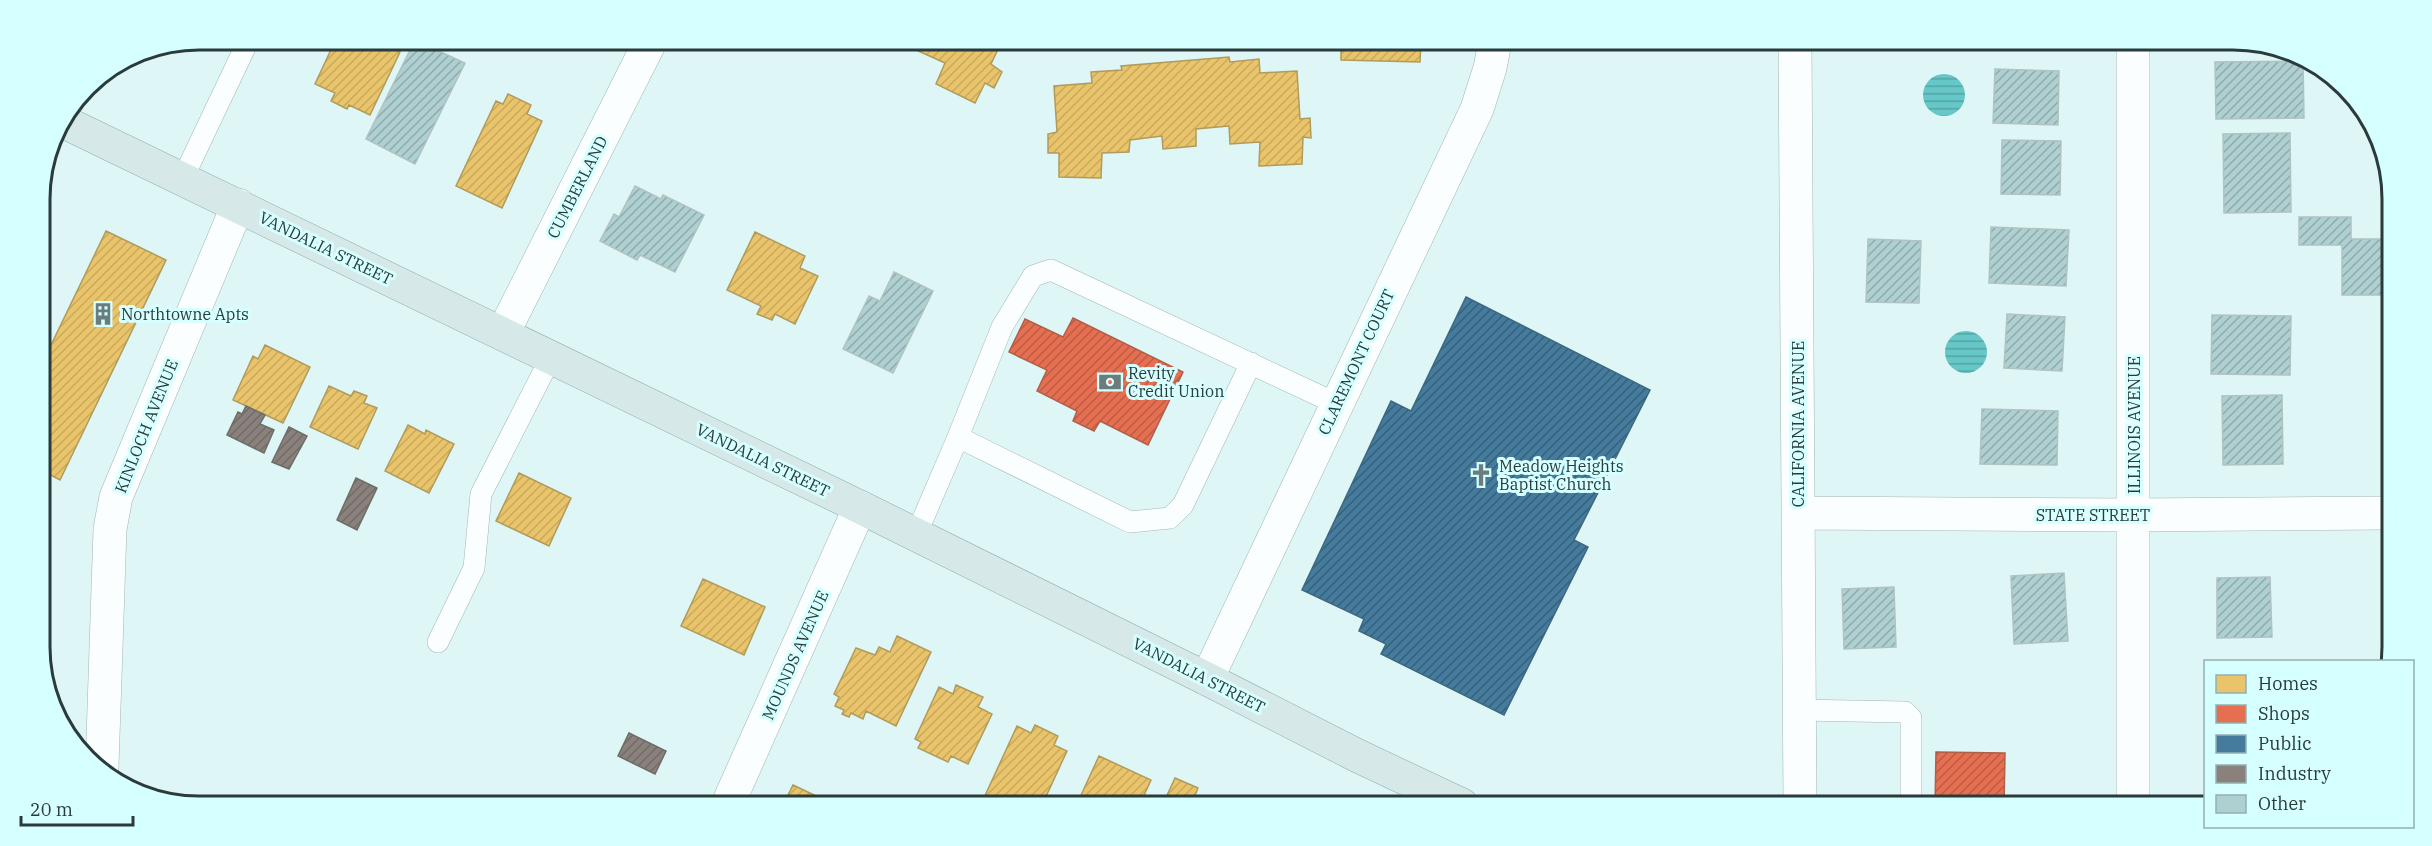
<svg xmlns="http://www.w3.org/2000/svg" width="2432" height="846" viewBox="0 0 2432 846" font-family="'IBM Plex Serif',serif">
<style>
.water{fill:url(#water-rules)}
.homes{fill:url(#homes-hatch);stroke:#b09b5c;stroke-width:1.5}
.shops{fill:url(#shops-hatch);stroke:#af5f4a;stroke-width:1.5}
.public{fill:url(#public-hatch);stroke:#3d6880;stroke-width:1.5}
.industry{fill:url(#industry-hatch);stroke:#6e6c68;stroke-width:1.5}
.building{fill:url(#building-hatch);stroke:#b0c2c2;stroke-width:1.5}
.lines{fill:none;stroke-linecap:round;stroke-linejoin:round}
.lane-casing{stroke:#a3b5b5;stroke-width:22}
.street-casing{stroke:#a3b5b5;stroke-width:34}
.primary-casing{stroke:#88aeae;stroke-width:34}
.lane{stroke:#fafefe;stroke-width:21}
.street{stroke:#fafefe;stroke-width:33}
.primary{stroke:#d6e8e8;stroke-width:33}
.labels{text-anchor:middle;stroke-width:6;stroke-linejoin:round;paint-order:stroke}
.street-label{font-size:16px;fill:#2b3b3b;stroke:#d6ffff}
.poi-label{font-size:16px;fill:#2b3b3b;stroke:#d6ffff;text-anchor:start}
.rim{fill:none;stroke:#2b3b3b;stroke-width:3}
</style>
<defs>
<pattern id="water-rules" width="6" height="5" patternUnits="userSpaceOnUse" patternTransform="scale(1.5)"><rect width="6" height="5" fill="#66c7c8"/><path d="M0 2.5h6" fill="none" stroke="#54a3a4"/></pattern>
<pattern id="homes-hatch" width="6" height="6" patternUnits="userSpaceOnUse" patternTransform="scale(1.5)"><rect width="6" height="6" fill="#e9c46a"/><path d="M-1 1l2-2M0 6l6-6M5 7l2-2" fill="none" stroke="#c8a95d"/></pattern>
<pattern id="shops-hatch" width="6" height="6" patternUnits="userSpaceOnUse" patternTransform="scale(1.5)"><rect width="6" height="6" fill="#e76f51"/><path d="M-1 1l2-2M0 6l6-6M5 7l2-2" fill="none" stroke="#bb5c44"/></pattern>
<pattern id="public-hatch" width="6" height="6" patternUnits="userSpaceOnUse" patternTransform="scale(1.5)"><rect width="6" height="6" fill="#457b9d"/><path d="M-1 1l2-2M0 6l6-6M5 7l2-2" fill="none" stroke="#37617a"/></pattern>
<pattern id="industry-hatch" width="6" height="6" patternUnits="userSpaceOnUse" patternTransform="scale(1.5)"><rect width="6" height="6" fill="#8a817c"/><path d="M-1 1l2-2M0 6l6-6M5 7l2-2" fill="none" stroke="#716b67"/></pattern>
<pattern id="building-hatch" width="6" height="6" patternUnits="userSpaceOnUse" patternTransform="scale(1.5)"><rect width="6" height="6" fill="#afd0d1"/><path d="M-1 1l2-2M0 6l6-6M5 7l2-2" fill="none" stroke="#8faaab"/></pattern>
</defs>
<rect width="100%" height="100%" fill="#dff6f6"/>
<path class="water" d="M1923 95a21 21 0 1 1 42 0a21 21 0 1 1-42 0Z
M1945 352a21 21 0 1 1 42 0a21 21 0 1 1-42 0Z"/>
<path class="homes" d="M336 39H373L400 52 370 115 349 105 347 109 331 101 335 93 315 84Z
M923 41H1002L991 64 1002 72 994 88 985 83 975 103 936 84 945 63 918 51Z
M1341 42H1421L1420 62 1341 60Z
M1229 57 1230 62 1259 59 1260 73 1297 71 1300 119 1310 118 1311 138 1303 137 1302 164 1259 166 1260 142 1230 144 1229 126 1196 129V146L1163 149 1162 136 1130 140 1129 152 1102 153 1101 178 1059 177V153H1048V134L1057 132 1054 86 1092 83 1091 72 1122 70 1121 66Z
M508 94 531 105 527 114 542 121 502 208 456 186 496 101 503 104Z
M106 231 166 260 60 480 41 470 40 368Z
M755 232 805 256 800 268 818 276 795 324 775 314 772 320 757 314 761 306 727 290Z
M265 345 310 367 283 423 233 400 253 356 258 359Z
M329 386 351 396 354 391 367 396 364 403 377 408 358 449 310 427Z
M408 425 425 434 426 430 454 444 429 493 385 471Z
M519 473 571 498 549 546 496 521Z
M703 579 765 607 744 655 681 626Z
M897 636 931 652 896 726 866 711 863 719 851 713 849 717 842 714 844 710 835 706 839 697 834 694 856 648 875 655 879 647 890 652Z
M956 685 983 697 978 707 992 714 968 764 951 756 948 762 918 748 921 742 915 739 939 687 953 694Z
M1035 725 1058 736 1054 745 1067 751 1043 803 991 804 983 800 1017 726 1031 733Z
M1099 756 1151 780 1140 804H1077Z
M1175 778 1198 788 1192 803 1194 804H1163Z
M793 785 831 803H784Z"/>
<path class="shops" d="M1073 318 1183 372 1148 445 1100 421 1094 431 1073 421 1077 411 1037 391 1047 370 1009 352 1025 319 1063 337Z
M1936 752 2005 753 2004 806H1935Z"/>
<path class="public" d="M1466 297 1650 390 1574 540 1588 547 1504 715 1381 654 1386 644 1359 631 1364 619 1302 590 1391 401 1411 411Z"/>
<path class="industry" d="M246 406 265 415 260 424 274 430 264 453 227 435 238 412 242 414Z
M289 427 307 436 289 469 272 462Z
M356 478 377 488 357 530 337 520Z
M629 733 666 751 655 774 618 756Z"/>
<path class="building" d="M415 40 465 63 415 164 366 139Z
M2301 61 2303 62 2304 118 2216 119 2215 62Z
M1995 69 2059 71 2058 125 1993 123Z
M2290 133 2291 212 2224 213 2223 134Z
M2002 140 2061 141 2060 195 2001 194Z
M635 186 661 199 663 195 704 215 675 272 640 255 637 260 600 241 614 214 619 217Z
M2299 217H2351V239H2390L2389 295H2342V245H2299Z
M1991 227 2069 230 2066 286 1989 283Z
M1868 239 1921 241 1919 303 1866 302Z
M894 272 933 291 893 373 843 349 869 296 880 301Z
M2007 314 2065 317 2062 371 2004 368Z
M2212 315 2291 316 2290 375 2211 374Z
M2282 395 2283 464 2223 465 2222 396Z
M1982 409 2058 411 2057 465 1980 464Z
M2064 573 2068 641 2014 644 2011 576Z
M2270 577 2272 637 2217 638V578Z
M1894 587 1896 647 1844 649 1842 589Z"/>
<g class="lines">
<g class="lane-casing">
<path id="lane" d="M183 178 249 39
M1251 363 1183 505 1170 518 1130 522 958 437 1002 327 1033 276 1051 270 1337 404
M916 535 958 437
M438 642 474 568 481 494 551 357
M1799 710 1905 712 1911 718V806"/>
</g>
<g class="street-casing">
<path id="street" d="M1795 43 1800 806
M2133 44V806
M503 333 651 40
M1799 513 2134 515 2388 513
M1207 679 1477 109 1490 68 1495 42
M102 767 110 529 116 497 238 205
M731 803V797L860 507"/>
</g>
<g class="primary-casing">
<path id="primary" d="M62 121 860 507 1207 679 1356 755 1462 805"/>
</g>
<use href="#lane" class="lane"/>
<use href="#street" class="street"/>
<use href="#primary" class="primary"/>
</g>
<defs>
<g id="building-bare" transform="scale(1.8)"><path d="M-4-6H4V6H1V3H-1V6H-4ZM-2.5-4.3h1.7v1.8h-1.7ZM.8-4.3h1.7v1.8H.8ZM-2.5-1h1.7V.8h-1.7ZM.8-1h1.7V.8H.8Z" fill="#6a7c7c" stroke="#d6ffff" stroke-width="2.5" paint-order="stroke"/></g>
<g id="bank-bare" transform="scale(1.8)"><path d="M-6-4H6V4H-6ZM0-2.3a2.3 2.3 0 1 0 0 4.6a2.3 2.3 0 1 0 0-4.6Z" fill="#6a7c7c" stroke="#d6ffff" stroke-width="2.5" paint-order="stroke"/></g>
<g id="church-bare" transform="scale(1.8)"><path d="M-1.2-6h2.4v3.5h3.3v2.4h-3.3V6h-2.4V-.1h-3.3v-2.4h3.3Z" fill="#6a7c7c" stroke="#d6ffff" stroke-width="2.5" paint-order="stroke"/></g>
</defs>
<g fill-rule="evenodd">
<use href="#building-bare" x="103" y="314"/>
<use href="#bank-bare" x="1110" y="382"/>
<use href="#church-bare" x="1481" y="475"/>
</g>
<g class="labels">
<g class="street-label">
<text transform="translate(577 187) rotate(-63)" y="6">CUMBERLAND</text>
<text transform="translate(326 248) rotate(26)" y="6">VANDALIA STREET</text>
<text transform="translate(1356 362) rotate(-65)" y="6">CLAREMONT COURT</text>
<text transform="translate(1798 424) rotate(-90)" y="6">CALIFORNIA AVENUE</text>
<text transform="translate(2134 425) rotate(-90)" y="6">ILLINOIS AVENUE</text>
<text transform="translate(146 426) rotate(-68)" y="6">KINLOCH AVENUE</text>
<text transform="translate(763 460) rotate(26)" y="6">VANDALIA STREET</text>
<text x="2093" y="521">STATE STREET</text>
<text transform="translate(795 655) rotate(-66)" y="6">MOUNDS AVENUE</text>
<text transform="translate(1199 675) rotate(27)" y="6">VANDALIA STREET</text>
</g>
<g class="poi-label">
<text x="121" y="320">Northtowne Apts</text>
<text x="1128" y="379">Revity<tspan x="1128" dy="18">Credit Union</tspan></text>
<text x="1499" y="472">Meadow Heights<tspan x="1499" dy="18">Baptist Church</tspan></text>
</g>
</g>
<path d="M0 0H2432V846H0ZM199 50H2233A149 149 0 0 1 2382 199V647A149 149 0 0 1 2233 796H199A149 149 0 0 1 50 647V199A149 149 0 0 1 199 50Z" fill="#d6ffff" fill-rule="evenodd"/>
<path class="rim" d="M199 50H2233A149 149 0 0 1 2382 199V647A149 149 0 0 1 2233 796H199A149 149 0 0 1 50 647V199A149 149 0 0 1 199 50Z"/>
<rect x="2204" y="660" width="210" height="168" fill="#d6ffff" stroke="#92b1b1" stroke-width="1.5"/>
<rect x="2216" y="675" width="30" height="18" fill="#e9c46a" stroke="#92b1b1" stroke-width="1.5"/>
<text x="2258" y="690" font-size="18" fill="#2b3b3b">Homes</text>
<rect x="2216" y="705" width="30" height="18" fill="#e76f51" stroke="#92b1b1" stroke-width="1.5"/>
<text x="2258" y="720" font-size="18" fill="#2b3b3b">Shops</text>
<rect x="2216" y="735" width="30" height="18" fill="#457b9d" stroke="#92b1b1" stroke-width="1.5"/>
<text x="2258" y="750" font-size="18" fill="#2b3b3b">Public</text>
<rect x="2216" y="765" width="30" height="18" fill="#8a817c" stroke="#92b1b1" stroke-width="1.5"/>
<text x="2258" y="780" font-size="18" fill="#2b3b3b">Industry</text>
<rect x="2216" y="795" width="30" height="18" fill="#afd0d1" stroke="#92b1b1" stroke-width="1.5"/>
<text x="2258" y="810" font-size="18" fill="#2b3b3b">Other</text>
<path d="M21 816v9h112v-9" fill="none" stroke="#2b3b3b" stroke-width="3"/>
<text x="30" y="816" font-size="18" fill="#2b3b3b" stroke="#d6ffff" stroke-width="4.5" paint-order="stroke">20 m</text>
</svg>
